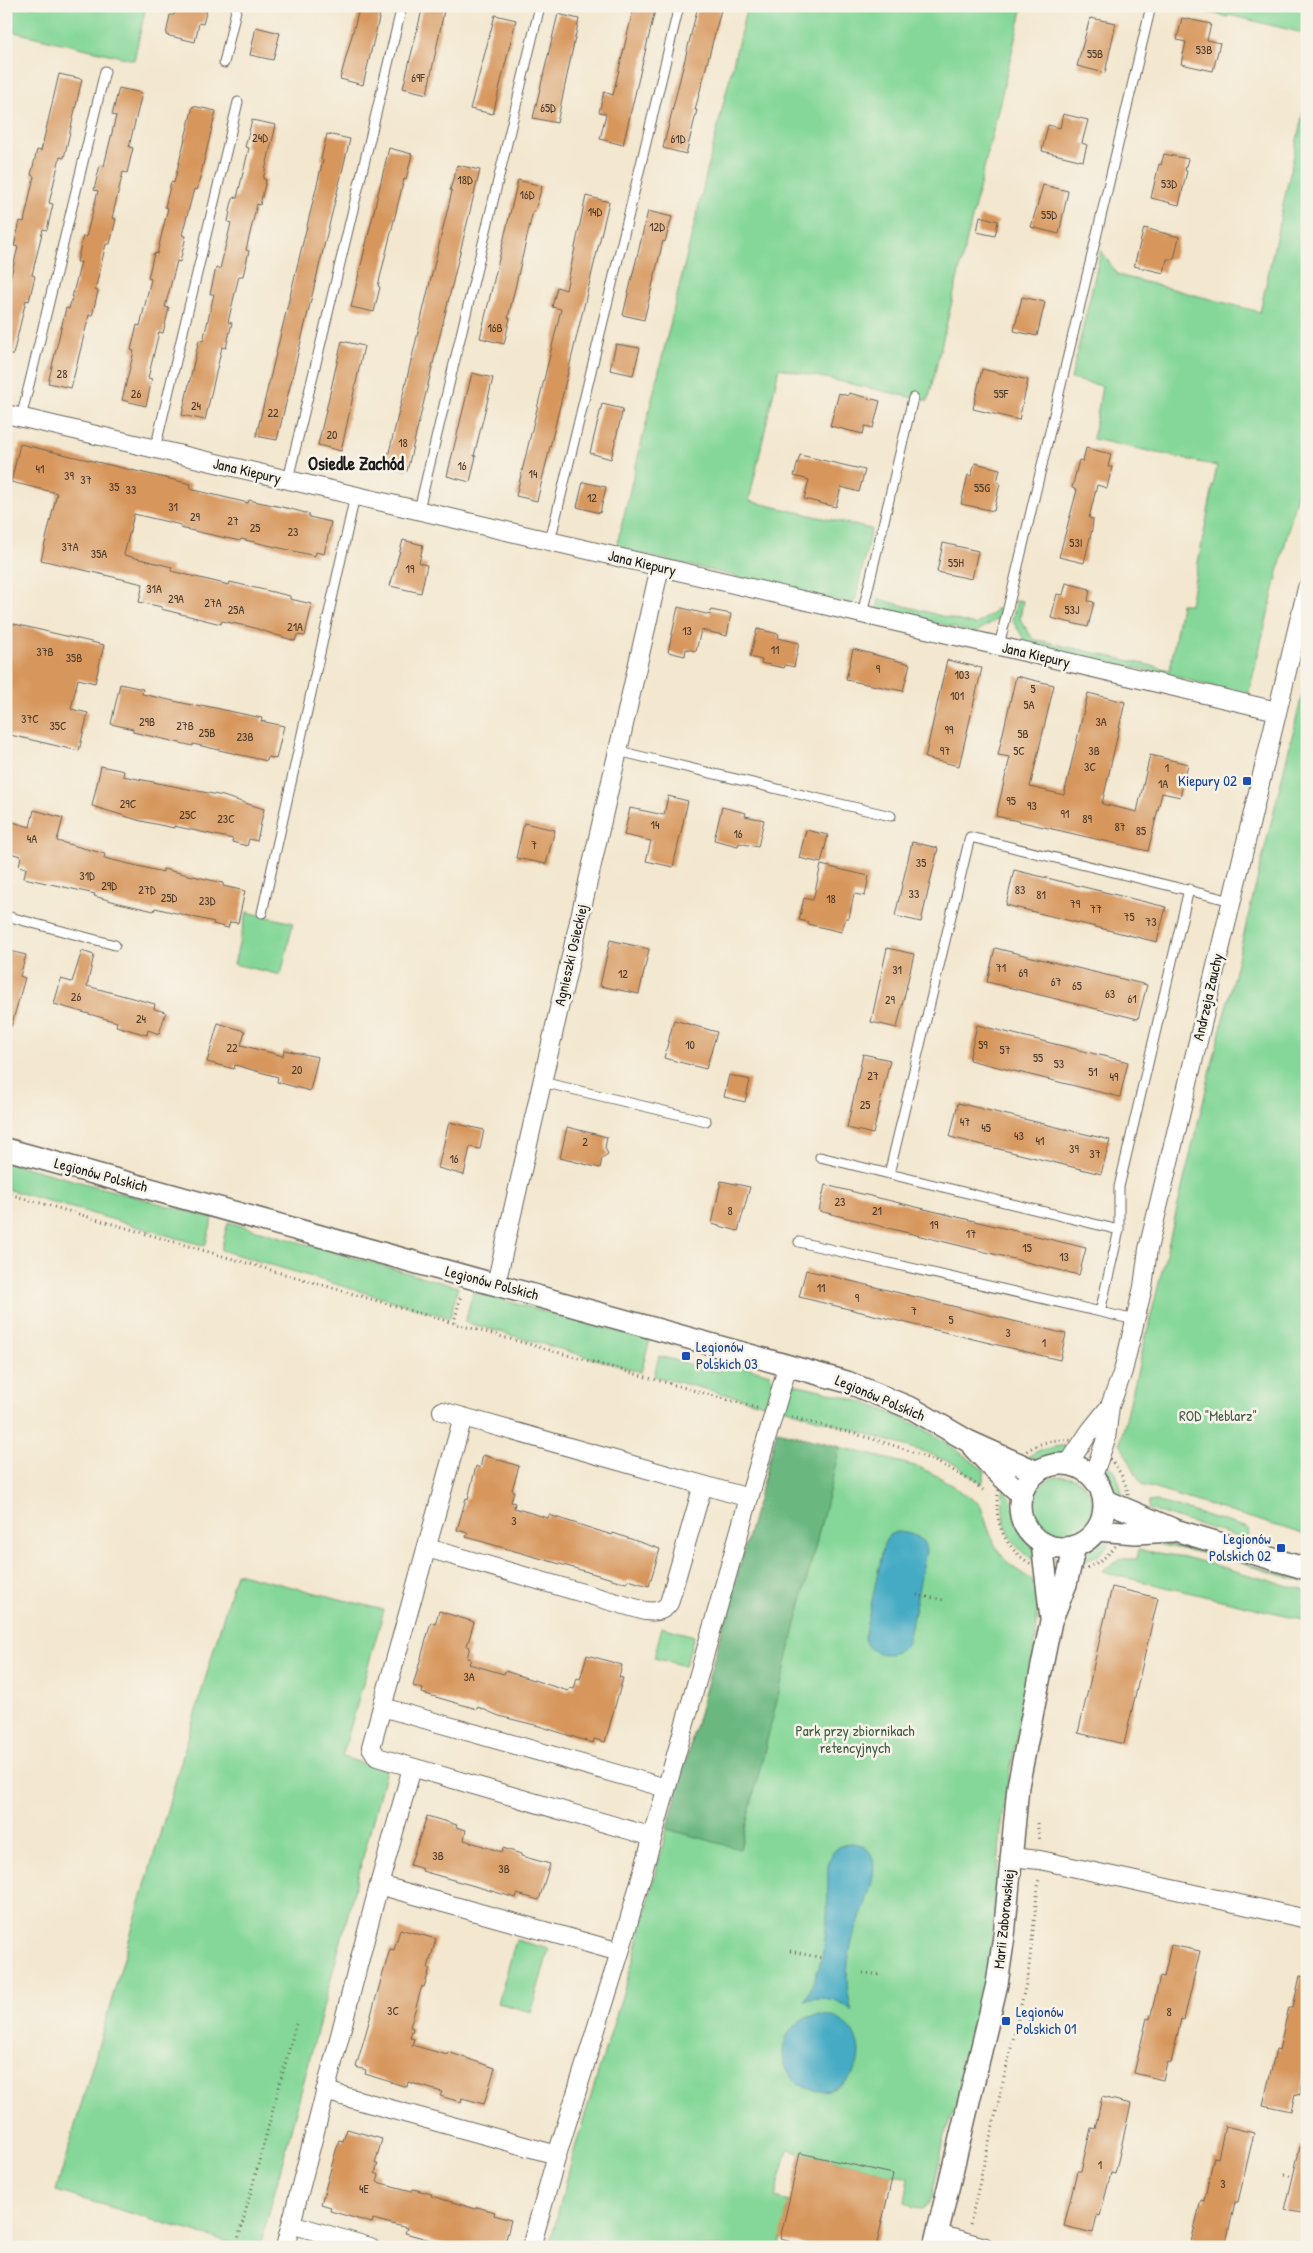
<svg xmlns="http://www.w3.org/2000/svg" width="1313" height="2253" viewBox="0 0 1313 2253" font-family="'Patrick Hand',sans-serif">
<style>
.green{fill:#84d798;stroke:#507a5a}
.forest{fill:#6bb880;stroke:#446a4e}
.water{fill:#44abc4;stroke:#306470}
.building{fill:#d7965c}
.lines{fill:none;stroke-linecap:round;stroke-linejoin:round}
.service-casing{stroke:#67635b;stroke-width:11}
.minor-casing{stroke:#67635b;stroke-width:20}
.tertiary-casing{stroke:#67635b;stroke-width:24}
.path{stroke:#67635b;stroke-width:3;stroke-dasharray:1 4;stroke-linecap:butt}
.service{stroke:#fff;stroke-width:9}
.minor{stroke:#fff;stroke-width:18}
.tertiary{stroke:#fff;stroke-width:21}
.transit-dot{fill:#1a4fb4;stroke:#f7f3e8;stroke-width:2}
.labels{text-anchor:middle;stroke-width:5;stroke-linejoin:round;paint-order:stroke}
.number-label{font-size:12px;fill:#4b3a2c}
.street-label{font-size:15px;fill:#1c1c1c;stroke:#f7f3e8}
.transit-label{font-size:15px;fill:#164399;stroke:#f7f3e8;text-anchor:end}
.park-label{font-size:15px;fill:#405d47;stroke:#f7f3e8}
.quarter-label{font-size:18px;font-weight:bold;fill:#1c1c1c;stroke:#f7f3e8}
</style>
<rect width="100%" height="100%" fill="#f7f3e8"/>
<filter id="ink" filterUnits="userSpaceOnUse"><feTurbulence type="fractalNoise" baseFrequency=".02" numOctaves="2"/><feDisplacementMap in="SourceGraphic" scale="10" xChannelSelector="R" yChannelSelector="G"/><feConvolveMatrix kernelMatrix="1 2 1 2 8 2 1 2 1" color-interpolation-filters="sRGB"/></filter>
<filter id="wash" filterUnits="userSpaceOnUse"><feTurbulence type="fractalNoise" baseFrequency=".0096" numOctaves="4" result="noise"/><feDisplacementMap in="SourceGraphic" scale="20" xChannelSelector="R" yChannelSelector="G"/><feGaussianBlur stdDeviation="1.12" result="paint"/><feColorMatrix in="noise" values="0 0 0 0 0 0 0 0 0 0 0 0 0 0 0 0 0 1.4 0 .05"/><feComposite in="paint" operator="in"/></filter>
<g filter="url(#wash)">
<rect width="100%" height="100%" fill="#f3e7cf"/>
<path class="green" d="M6 6H146L134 60 6 30Z
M747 6H1023L928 401 779 368 749 501 871 529 856 598 852 604 616 548Z
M1182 6H1307V34L1229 15 1228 17Z
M1307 94V453L1248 696 1169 675 1027 644 1012 620 1017 600 1023 601 1020 619 1033 639 1170 670 1181 604H1190L1217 466 1093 439 1102 386 1071 379 1101 250 1118 275 1260 312Z
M879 599 975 625 995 612 996 608 1000 610 999 618 975 633 877 608Z
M1307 675V1535L1142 1485 1120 1443Z
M247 912 293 923 281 975 234 964Z
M6 1162 213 1218 205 1246 6 1189Z
M228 1222 458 1287 450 1318 221 1250Z
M473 1292 650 1340 641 1372 465 1322Z
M659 1356 719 1372 722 1361 770 1374 774 1383 768 1405 654 1376Z
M793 1384C843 1394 892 1409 936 1436 953 1447 969 1459 985 1471L982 1484 956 1465 928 1453 783 1408 790 1385Z
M777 1431 919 1467 941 1478 978 1503 981 1507C993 1544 997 1560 1033 1580L1032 1584 1039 1585 1036 1639 1023 1711 1009 1774 1001 1830 988 1980 961 2092 947 2127 931 2199 929 2204 923 2209 913 2208 905 2202 909 2178 788 2150 775 2198 789 2202 779 2247H549L576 2144 632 1964 667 1829Z
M1060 1446H1073C1060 1458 1043 1462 1027 1457L1040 1450Z
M1105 1461 1116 1473 1124 1498C1107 1490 1102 1480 1105 1461Z
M1033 1506a30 30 0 1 1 60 0a30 30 0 1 1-60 0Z
M1004 1487 1012 1501 1017 1527 1032 1545 1038 1562C1009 1550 998 1516 1004 1487Z
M1156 1501 1248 1528 1250 1530 1247 1540 1148 1509 1149 1502Z
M1141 1539 1203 1551 1307 1580V1583L1212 1555 1140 1541Z
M1106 1540 1112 1542 1098 1555 1075 1564 1090 1548Z
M1138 1550 1185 1557 1307 1591V1623L1298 1618 1102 1572 1119 1559H1137Z
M236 1573 384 1610 342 1757 386 1770 260 2247H245L56 2191Z
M662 1627 694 1636 685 1666 654 1658Z
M516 1940 549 1949 531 2012 498 2003Z"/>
<path class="forest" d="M777 1431 840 1447 740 1849 667 1829Z"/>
<path class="water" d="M896 1532C909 1533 925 1535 926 1551L908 1642C898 1659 868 1658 864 1638L884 1544 889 1535Z
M848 1843C900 1843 858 1915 852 1942 846 1965 845 1988 852 2011 838 1998 824 1996 805 2000 830 1955 827 1916 828 1866 831 1853 835 1847 848 1843Z
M783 2053a38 38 0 1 1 76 0a38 38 0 1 1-76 0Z"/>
<g id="blocks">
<path class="building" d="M176 6H208L203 24 199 23 195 42 166 35 170 15H174Z
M360 6H382L363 85 340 79Z
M423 6H445L427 94 403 88Z
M634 6H656L623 145 600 139 606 114 599 112 604 92 613 95Z
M698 6H722L695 110H697L686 154 663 148Z
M558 14 579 19 557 123 533 118Z
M495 15 516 20 493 114 470 109Z
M1090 18 1116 23 1105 73 1077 66Z
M1182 18 1211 24 1207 40 1220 43 1213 71 1181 64 1186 42 1177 40Z
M256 27 280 33 273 60 250 55Z
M59 74 82 79 64 158 60 157 49 203 53 204 47 230 43 229 32 275 35 276 29 301 26 300 13 355H6V295L18 247 14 246 20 221 24 222 34 176 31 175 37 150 41 151Z
M119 88 142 93 129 147 133 148 127 173 123 172 112 218 116 219 110 244H106L95 290 98 291 92 316 89 315 71 388 48 383 66 308 69 309 81 262H77L83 236 86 237 98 191 94 190 100 165 104 166 116 116 112 115Z
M193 106 216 111 197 190 194 189 182 235 186 236 180 262 177 261 165 307 169 308 163 333 159 332 148 378 152 379 146 406 122 400 134 351 131 350 137 325 140 326 151 279 148 278 154 253 157 254 168 208 165 207 171 182 174 183Z
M1063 114 1088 120 1082 143 1087 145 1083 161 1042 151 1048 125 1060 128Z
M252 120 276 125 263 179 266 180 260 205 257 204 246 250 249 251 243 276H239L228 322 232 323 226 348 222 347 205 420 182 415 199 340 203 341 214 294H210L216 268 220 269 231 223 228 222 231 205 234 197 237 198 249 148 245 147Z
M327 134 350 139 277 440 256 436 323 160 321 159Z
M389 148 412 154 406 180 404 179 378 286 380 287 374 312 351 307Z
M1164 154 1188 159 1185 170 1187 171 1179 205 1151 198 1159 164 1161 165Z
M457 165 480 170 407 471 386 465 452 191 450 190Z
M518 180 542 186 535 211H533L508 318H510L504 344 480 338Z
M1043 185 1068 191 1059 234 1031 227Z
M586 196 609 202 537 501 516 496 561 309 552 307 557 287 566 290Z
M648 211 672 217 665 242 663 241 644 320 623 315Z
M980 216 998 221 995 236 977 232Z
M1144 228 1179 237 1174 259H1167L1164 273 1134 266Z
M1022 297 1045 302 1037 336 1014 331Z
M342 341 364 346 341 451 318 445Z
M616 344 640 348 633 375 610 370Z
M982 369 1028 380 1019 420 973 409Z
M472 373 493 378 474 456H476L470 482 447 476Z
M839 393 848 396 849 393 880 401 873 428 865 426 863 434 830 426Z
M602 404 623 409 611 459 590 453Z
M20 444 191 484 190 489 248 503 249 500 291 509 309 514V517L331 522 324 554 316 552 315 556 241 539 240 541 180 528 181 525 134 514 124 555 172 567 171 571 229 585 230 582 290 596V599L312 604 305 636 297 635 295 641 251 627 222 621 221 624 161 609 162 607 139 602 143 584 41 560 57 493 11 482Z
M1086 448 1111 454 1108 467H1112L1107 488 1097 485 1089 518 1093 519 1092 529 1084 563 1059 557 1077 490 1072 488 1079 460 1083 461Z
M800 455 865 470 859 492 841 487 836 507 804 499 809 480 794 476Z
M975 463 1000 469 997 482 1000 483 994 511 961 504 968 475 971 476Z
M583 482 606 487 600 513 577 507Z
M403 540 423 545 419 563 427 565 421 593 390 586Z
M943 543 978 551 972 579 937 572Z
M1066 583 1090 589 1088 601 1094 602 1088 627 1051 618 1057 594 1063 595Z
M678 607 710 615 711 610 731 614 727 636 701 630 696 651 686 649 685 656 668 652Z
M6 622 104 645 95 683 78 679 71 709 88 713 79 751 6 734Z
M757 629 779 634 778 638 799 643 794 667 785 665 784 668 761 663 762 660 750 657Z
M853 649 910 664 903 691 846 680Z
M947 660 982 668 959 766 925 758Z
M1016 676 1054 685 1030 787 1064 795 1088 693 1125 702 1102 804 1137 812 1150 755 1188 764 1180 797 1162 793 1148 851 996 816 1010 757 998 755Z
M120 684 143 689 142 694 201 707V705L243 714 262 718 261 721 284 726 276 759 268 757 267 761 193 744V746L133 732V729L111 724Z
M101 766 124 771 123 776 223 796 264 809 257 841 249 839 247 846 232 842 233 839 174 826V828L141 821 92 806Z
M668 796 688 801 673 867 646 861 651 841 624 835 630 808 664 815Z
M722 807 746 813 745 816 764 820 758 847 739 843 738 846 714 840Z
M34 810 63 818 57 841 105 854 104 858 163 872V869L223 883V886L245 891 238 923 230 922 228 928 213 924 214 922 155 908 154 911 119 903 94 896 95 894 24 878 26 868 19 866 21 856 6 852V820L30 827Z
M524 823 555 830 546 864 516 858Z
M806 830 828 835 821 863 799 858Z
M912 842 938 848 921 922 895 916Z
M821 865 869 876 865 896 854 894 849 918H846L841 932 808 924V922L799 920 804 898 813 900Z
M1014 870 1166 907 1157 942 1006 905Z
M610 940 649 949 639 994 600 986Z
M887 948 914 954 897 1028 871 1022Z
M995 948 1147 985 1138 1019 987 982Z
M6 950 26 955 20 976 25 978 11 1027H6Z
M82 951 94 955 87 986 155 1004 154 1009 166 1012 159 1034 148 1030 147 1035 116 1026 117 1022 54 1004 61 979 72 982Z
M674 1020 717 1032 706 1069 664 1058Z
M218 1023 245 1031 241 1045 283 1056 284 1050 318 1057 310 1091 277 1082 278 1077 235 1065 234 1069 207 1062Z
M977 1025 1128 1062 1120 1097 969 1060Z
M863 1054 890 1060 873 1134 847 1128Z
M729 1075 750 1080 745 1102 724 1097Z
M958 1103 1110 1140 1101 1174 950 1137Z
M449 1122 484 1130 480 1149 470 1147 464 1175 438 1168Z
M567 1127 607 1137 605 1148 608 1154 602 1158 600 1168 560 1158Z
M721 1181 750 1187 738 1231 712 1224Z
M825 1185 1086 1248 1079 1275 819 1211Z
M806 1270 1066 1334 1060 1360 799 1297Z
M483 1455 519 1466 512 1490 514 1491 511 1502 515 1503 514 1508 548 1518 549 1515 612 1535 613 1533 660 1549 649 1586 628 1580 626 1583 466 1537 468 1533 457 1530 466 1498 468 1499 476 1466 480 1468Z
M1112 1587 1158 1598 1124 1744 1078 1733Z
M439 1611 474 1622 467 1646 470 1647 467 1658 471 1659 469 1664 504 1674 505 1671 568 1691 570 1688 574 1689 577 1678 580 1679 587 1655 622 1665 619 1677 623 1678 605 1742 594 1739 593 1743 539 1726 499 1716 478 1707 477 1709 422 1693 423 1689 413 1686 431 1622 435 1624Z
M427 1816 457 1825 456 1827 466 1830 464 1840 502 1852 503 1848 521 1854V1856L550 1864 539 1900 517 1894 516 1898 422 1871 423 1869 410 1865Z
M400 1929 436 1939 428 1968 430 1969 424 1987 422 1986 410 2027 413 2028 410 2038 414 2039 412 2045 447 2055 448 2052 495 2068 484 2104 462 2098 461 2102 440 2096 442 2092 408 2082 407 2087 365 2074 366 2070 356 2067 390 1949 394 1950Z
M1171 1945 1200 1951 1184 2020 1181 2019 1171 2063 1167 2062 1163 2080 1134 2073 1147 2018 1150 2019 1160 1976 1164 1977Z
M1300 1976 1307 1977V2062L1300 2095 1295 2094 1291 2111 1263 2105 1276 2049 1279 2050 1289 2007H1293Z
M1102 2097 1131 2104 1115 2174 1111 2173 1100 2216 1097 2215 1093 2233 1064 2226 1077 2171H1081L1091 2128 1095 2129Z
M1225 2126 1254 2133 1238 2202H1235L1225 2247H1190L1201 2200 1204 2201 1214 2157 1218 2158Z
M347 2129 382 2139 375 2164H378L375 2173 379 2175 377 2182 412 2191 413 2189 432 2194 431 2196 476 2209 477 2207 495 2212 494 2215 511 2220 504 2247H455L405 2233 407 2228 373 2219 372 2223 330 2211 331 2207 321 2204 339 2140 343 2141Z
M1300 2147 1307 2148V2214L1285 2210Z
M800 2153 893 2174 876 2247H812L780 2239Z"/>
</g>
</g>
<g filter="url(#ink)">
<use href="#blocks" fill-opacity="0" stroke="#67635b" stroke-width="1"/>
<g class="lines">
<g class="service-casing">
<path id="service" d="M224 63 237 6
M21 418 105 71
M155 449 238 102
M290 471 402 6
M421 501 540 6
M552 533 679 6
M862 614 913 398
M999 646 1151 6
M618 751 891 816
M262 913 355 496
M6 916 115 945
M542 1082 706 1121
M820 1157 1119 1230
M889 1174 970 837 1232 901
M799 1242 1135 1320
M1100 1312 1119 1230V1187L1189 889"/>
</g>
<g class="minor-casing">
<path id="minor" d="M6 414 1277 711
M496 1284 660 567
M442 1411 749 1498 788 1365
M463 1417 382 1707 666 1788
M1068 1464 1090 1431 1110 1406
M1093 1476 1106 1439 1110 1406 1123 1371 1143 1287 1148 1249 1307 588
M427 1548 645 1611C655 1612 663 1612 669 1603L703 1485
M382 1707 371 1747 377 1757 653 1837
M412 1768 379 1885 620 1952
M1010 1857 1040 1860 1307 1919
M325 2091 557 2155 531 2247
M557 2155 620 1952 749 1498
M291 2224 370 2247
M937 2234 985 2247
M285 2247 379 1885"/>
</g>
<g class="tertiary-casing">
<path id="tertiary" d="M6 1149 847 1382 913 1409 968 1441 1037 1472
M973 1447 994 1469 1022 1495
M1020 1506a42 42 0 1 1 84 0a42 42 0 1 1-84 0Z
M1104 1500 1175 1530 1307 1569
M1097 1530 1136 1533 1173 1531
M1042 1543 1051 1618
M934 2247 997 1984 1004 1936 1018 1786 1051 1621 1066 1584 1075 1546"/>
</g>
<path class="path" d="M6 1193 460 1325 757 1408
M454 1323 461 1295
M792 1417C857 1436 929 1448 983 1490
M997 1506a66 66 0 1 1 132 0a66 66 0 1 1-132 0Z
M917 1595 944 1600
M1037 1823 1040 1841
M790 1951 822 1958
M863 1973 883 1975
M1284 2175 1293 2177
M970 2224 1028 1975 1039 1878
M236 2247 296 2024"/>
<use href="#service" class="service"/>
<use href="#minor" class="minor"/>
<use href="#tertiary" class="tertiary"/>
</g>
</g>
<g class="transit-dot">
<rect x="1242" y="776" width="10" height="10" rx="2.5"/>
<rect x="681" y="1351" width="10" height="10" rx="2.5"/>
<rect x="1276" y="1543" width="10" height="10" rx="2.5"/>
<rect x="1001" y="2016" width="10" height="10" rx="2.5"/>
</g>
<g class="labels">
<g class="number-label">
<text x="1204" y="54">53B</text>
<text x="1095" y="58">55B</text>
<text x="418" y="82">69F</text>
<text x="548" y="112">65D</text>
<text x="260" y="142">24D</text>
<text x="678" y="143">61D</text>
<text x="465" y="184">18D</text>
<text x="1169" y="188">53D</text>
<text x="527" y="199">16D</text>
<text x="595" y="216">14D</text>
<text x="1049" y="219">55D</text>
<text x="657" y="231">12D</text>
<text x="495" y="332">16B</text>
<text x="62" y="378">28</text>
<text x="136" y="398">26</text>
<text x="1001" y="398">55F</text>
<text x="196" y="410">24</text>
<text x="273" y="417">22</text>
<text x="332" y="439">20</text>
<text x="403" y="447">18</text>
<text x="462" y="470">16</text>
<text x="40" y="473">41</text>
<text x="533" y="478">14</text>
<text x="69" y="480">39</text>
<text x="86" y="484">37</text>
<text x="114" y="491">35</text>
<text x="982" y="492">55G</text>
<text x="131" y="494">33</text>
<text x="592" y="502">12</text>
<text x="173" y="511">31</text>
<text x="195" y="521">29</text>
<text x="233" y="525">27</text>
<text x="255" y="532">25</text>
<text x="293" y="536">23</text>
<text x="1076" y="547">53I</text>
<text x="70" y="551">37A</text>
<text x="99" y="558">35A</text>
<text x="956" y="567">55H</text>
<text x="410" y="573">19</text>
<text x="154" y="593">31A</text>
<text x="176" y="603">29A</text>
<text x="213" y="607">27A</text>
<text x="236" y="614">25A</text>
<text x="1072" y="614">53J</text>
<text x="295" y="631">21A</text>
<text x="687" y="635">13</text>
<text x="775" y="654">11</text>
<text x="45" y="656">37B</text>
<text x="74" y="662">35B</text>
<text x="878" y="673">9</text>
<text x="962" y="679">103</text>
<text x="1033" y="693">5</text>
<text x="957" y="700">101</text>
<text x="1029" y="709">5A</text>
<text x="30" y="723">37C</text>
<text x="147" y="726">29B</text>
<text x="1101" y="726">3A</text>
<text x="58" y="730">35C</text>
<text x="185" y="730">27B</text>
<text x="949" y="734">99</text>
<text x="207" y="737">25B</text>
<text x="1023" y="738">5B</text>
<text x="245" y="741">23B</text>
<text x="945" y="755">97</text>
<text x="1019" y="755">5C</text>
<text x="1094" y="755">3B</text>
<text x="1090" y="771">3C</text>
<text x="1167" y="772">1</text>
<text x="1163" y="788">1A</text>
<text x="1011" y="805">95</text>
<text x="128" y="808">29C</text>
<text x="1032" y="810">93</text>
<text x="1065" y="818">91</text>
<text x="188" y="819">25C</text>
<text x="226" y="823">23C</text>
<text x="1087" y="823">89</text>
<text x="655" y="829">14</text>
<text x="1120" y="831">87</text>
<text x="1141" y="835">85</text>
<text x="738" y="838">16</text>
<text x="32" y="843">4A</text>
<text x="534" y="849">7</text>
<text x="921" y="867">35</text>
<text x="87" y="880">31D</text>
<text x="109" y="890">29D</text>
<text x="147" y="894">27D</text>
<text x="1020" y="894">83</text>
<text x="914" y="898">33</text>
<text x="1041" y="899">81</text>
<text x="169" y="902">25D</text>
<text x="831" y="903">18</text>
<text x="207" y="905">23D</text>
<text x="1075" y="908">79</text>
<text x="1096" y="913">77</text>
<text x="1129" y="921">75</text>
<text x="1151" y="926">73</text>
<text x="1001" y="972">71</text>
<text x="897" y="974">31</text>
<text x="1023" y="977">69</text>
<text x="623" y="978">12</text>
<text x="1056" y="986">67</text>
<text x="1077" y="990">65</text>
<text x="1110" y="998">63</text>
<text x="76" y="1001">26</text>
<text x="1132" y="1003">61</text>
<text x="890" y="1004">29</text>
<text x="141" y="1023">24</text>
<text x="690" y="1049">10</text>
<text x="983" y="1049">59</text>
<text x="232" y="1052">22</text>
<text x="1005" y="1054">57</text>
<text x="1038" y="1062">55</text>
<text x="1059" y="1068">53</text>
<text x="297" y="1074">20</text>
<text x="1093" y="1076">51</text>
<text x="873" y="1080">27</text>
<text x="1114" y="1081">49</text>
<text x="865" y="1109">25</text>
<text x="965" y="1126">47</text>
<text x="986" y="1132">45</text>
<text x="1019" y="1140">43</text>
<text x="1040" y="1145">41</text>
<text x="585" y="1146">2</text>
<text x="1074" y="1153">39</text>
<text x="1095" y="1158">37</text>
<text x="454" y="1163">16</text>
<text x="840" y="1206">23</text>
<text x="730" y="1215">8</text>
<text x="877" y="1215">21</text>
<text x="934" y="1229">19</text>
<text x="971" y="1238">17</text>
<text x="1027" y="1252">15</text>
<text x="1064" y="1261">13</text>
<text x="821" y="1292">11</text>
<text x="857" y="1302">9</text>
<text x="914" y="1315">7</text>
<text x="951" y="1324">5</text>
<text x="1008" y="1337">3</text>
<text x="1044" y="1347">1</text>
<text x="514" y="1525">3</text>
<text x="469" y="1681">3A</text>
<text x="438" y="1860">3B</text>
<text x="504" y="1873">3B</text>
<text x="393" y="2015">3C</text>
<text x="1169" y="2016">8</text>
<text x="1100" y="2169">1</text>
<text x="1223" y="2188">3</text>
<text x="364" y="2193">4E</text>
</g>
<g class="street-label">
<text transform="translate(247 471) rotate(13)" y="5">Jana Kiepury</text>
<text transform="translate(642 563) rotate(13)" y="5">Jana Kiepury</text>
<text transform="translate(1036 655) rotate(13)" y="5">Jana Kiepury</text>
<text transform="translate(571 955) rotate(-77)" y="5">Agnieszki Osieckiej</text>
<text transform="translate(1208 997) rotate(-77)" y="5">Andrzeja Zauchy</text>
<text transform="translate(101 1175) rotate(15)" y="5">Legionów Polskich</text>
<text transform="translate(492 1283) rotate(15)" y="5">Legionów Polskich</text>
<text transform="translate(880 1398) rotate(23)" y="5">Legionów Polskich</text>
<text transform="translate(1004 1919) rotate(-84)" y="5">Marii Zaborowskiej</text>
</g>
<g class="transit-label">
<text x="1237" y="786">Kiepury 02</text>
<text x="696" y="1352" text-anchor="start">Legionów<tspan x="696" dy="17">Polskich 03</tspan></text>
<text x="1271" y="1544">Legionów<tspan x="1271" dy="17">Polskich 02</tspan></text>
<text x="1016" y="2017" text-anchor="start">Legionów<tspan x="1016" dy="17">Polskich 01</tspan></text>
</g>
<g class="park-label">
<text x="1218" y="1421">ROD "Meblarz"</text>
<text x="855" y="1736">Park przy zbiornikach<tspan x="855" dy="17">retencyjnych</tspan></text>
</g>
<g class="quarter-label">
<text x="356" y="470">Osiedle Zachód</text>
</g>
</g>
<rect width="1313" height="2253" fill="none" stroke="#f7f3e8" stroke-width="25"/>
</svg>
